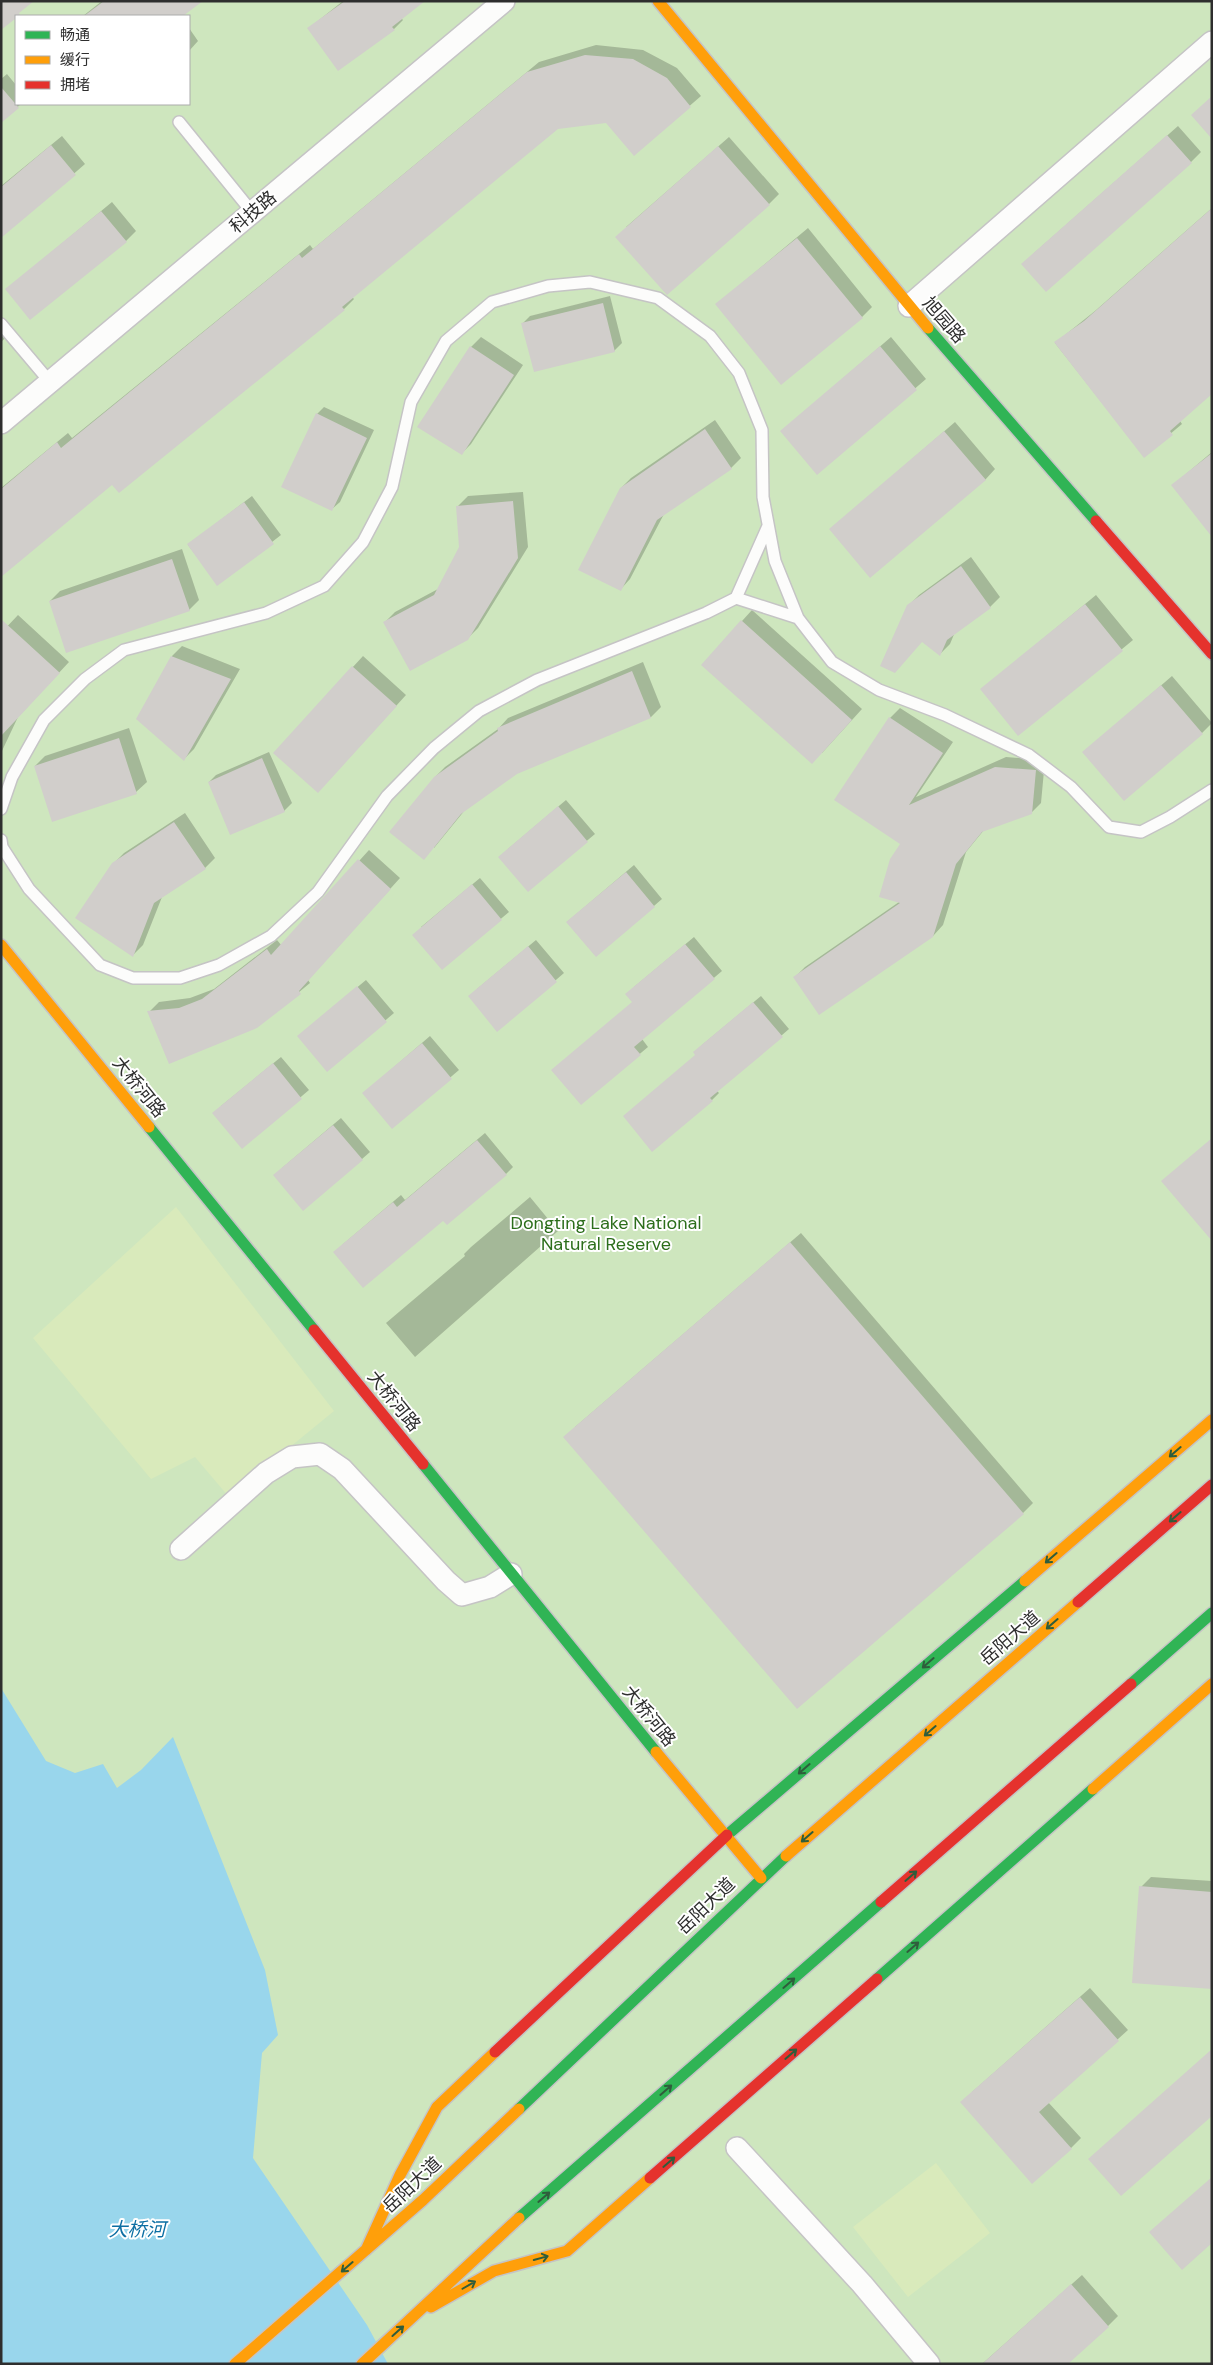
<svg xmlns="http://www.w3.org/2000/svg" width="1213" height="2365" viewBox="0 0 1213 2365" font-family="'DM Sans','Noto Sans SC',sans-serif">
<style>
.green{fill:#cee6be;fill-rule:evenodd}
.pitch{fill:#d9eabb}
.water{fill:#99d6ec}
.shadow{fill:#0003}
.building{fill:#d1cecb}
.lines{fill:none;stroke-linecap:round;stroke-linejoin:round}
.lane-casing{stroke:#c5c4c5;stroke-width:14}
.street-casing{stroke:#c5c4c5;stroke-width:24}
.fast-casing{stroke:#c5c4c5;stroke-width:14}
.slow-casing{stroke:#c5c4c5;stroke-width:14}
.jam-casing{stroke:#c5c4c5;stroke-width:14}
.lane{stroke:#fcfcfb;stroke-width:11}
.street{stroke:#fcfcfb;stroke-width:21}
.fast{stroke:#30b455;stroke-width:11}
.slow{stroke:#ff9f0a;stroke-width:11}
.jam{stroke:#e5322d;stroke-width:11}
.oneway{stroke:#2f5d3c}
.labels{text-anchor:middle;stroke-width:4;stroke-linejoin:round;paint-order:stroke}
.street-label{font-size:18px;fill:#2e2e2e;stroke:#fff}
.park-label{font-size:18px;fill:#2c6e1b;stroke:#fff}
.water-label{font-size:19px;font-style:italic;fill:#0d6fa3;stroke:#fff}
</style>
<rect width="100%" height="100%" fill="#ece8e4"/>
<path class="green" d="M1 1H1212V2364H1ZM16 16H189V104H16Z"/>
<path class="pitch" d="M176 1207 334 1411 229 1497 195 1457 151 1479 33 1338Z
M936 2163 990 2233 908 2297 853 2227Z"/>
<path class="water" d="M1 1688 46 1761 75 1773 103 1764 117 1788 141 1770 173 1737 265 1970 278 2035 262 2053 253 2158 367 2325 388 2364H1Z"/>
<path class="shadow" d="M102 1H201L181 16H83Z
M343 1H423L401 18 403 20 394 29 338 69 309 28Z
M189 28 198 41 189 51Z
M596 45 643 50 677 68 701 96 634 154 606 122 558 127 352 297 354 299 344 309 112 483 1 575V488L68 433 72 438 310 245 313 249 539 62Z
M7 74 16 85V104H21L1 121V79Z
M1178 126 1201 152 1191 162 1033 254Z
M62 136 85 164 1 237V186Z
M729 137 779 194 769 204 626 227Z
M112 202 136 231 126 241 7 289Z
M1212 208 1180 421 1182 424 1144 456 1055 343 1095 311Z
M808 228 872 307 862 317 717 304Z
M610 296 622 343 614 351 523 323 530 316Z
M1 317 13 331 1 342Z
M481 337 523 365 471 444 461 454 471 347Z
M891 337 926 379 817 473 782 431Z
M324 407 374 430 340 502 332 509 317 414Z
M715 420 741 458 731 468 664 514 630 579 620 590 621 488 631 478Z
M955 422 995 469 985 480 831 529Z
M1212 452V535L1173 485Z
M523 492 528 547 478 628 467 639 385 622 395 612 438 589 461 547 457 507 468 496Z
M252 496 281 535 218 584 188 545Z
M182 549 199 600 189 610 50 601 60 591Z
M971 557 1000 597 990 607 955 632 950 644 940 654 923 641 908 606 919 595Z
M1096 595 1133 640 1019 734 982 689Z
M752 610 862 709 822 753 703 664Z
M18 615 69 662 18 717 1 753V633Z
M182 646 240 669 194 749 184 759 172 656Z
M363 656 406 695 328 781 275 752Z
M643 662 661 707 651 717 516 773 465 810 434 848V778L445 767 498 729 508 718Z
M1172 676 1212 723 1202 733 1084 752Z
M900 708 953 742 916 797 1006 757 1045 760 1041 803 1031 813 984 830 966 852 943 925 933 936 795 977 805 967 899 902 902 844 890 718Z
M129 728 147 782 136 792 35 766 45 756Z
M269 752 292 803 284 811 209 782 216 775Z
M566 800 595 834 528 890 508 849Z
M185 813 215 858 205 868 162 897 143 945 133 955 113 864 124 853Z
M369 850 400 878 308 980 310 983 257 1027 149 1012 159 1002 190 998 214 989 277 940 282 946Z
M634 865 662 899 596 956 567 922Z
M480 878 509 912 442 968 421 927Z
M694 937 722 971 642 1039 648 1047 581 1103 633 1001 634 987Z
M536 940 564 973 498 1030 477 989Z
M366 980 394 1013 327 1070 307 1029Z
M761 996 789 1029 717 1091 719 1093 712 1100 653 1150 702 1045Z
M430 1036 459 1070 392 1127 372 1086Z
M281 1057 309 1090 242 1147 221 1106Z
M341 1118 370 1152 362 1159 282 1168Z
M485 1133 513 1167 506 1174 443 1219 342 1245 401 1195 405 1200Z
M530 1197 558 1231 415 1357 386 1323 465 1256 464 1254 471 1247Z
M801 1233 1033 1503 1023 1513 575 1427Z
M1151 1877 1212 1881V1986L1141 1887Z
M1090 1988 1128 2030 1048 2102 1081 2138 1071 2148 972 2092Z
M1082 2275 1118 2316 1108 2326 982 2364Z"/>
<path class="building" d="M1 1H34L19 13 20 15 1 30Z
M104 1H203L183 16H84Z
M345 1H425L392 27 395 30 338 71 307 28Z
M585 55 633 59 667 78 691 107 634 156 606 123 558 129 342 307 345 310 119 493 112 485 1 577V489L57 442 61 448 299 254 302 258 527 72Z
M1 87 19 108 1 123Z
M1212 96V139L1191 115Z
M1167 135 1192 163 1046 292 1021 264Z
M51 145 76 175 1 238V187Z
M718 146 770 205 667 295 615 237Z
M1212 208V394L1170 431 1173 435 1144 458 1054 342 1084 321Z
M101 211 127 242 30 320 5 289Z
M797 238 863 318 781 385 715 304Z
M603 303 615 352 534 372 521 323Z
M470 346 514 375 462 455 417 427Z
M880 346 917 390 817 475 780 431Z
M316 413 367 438 332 511 281 487Z
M705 429 732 469 657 520 621 591 578 570 620 488Z
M944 431 986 480 870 578 829 529Z
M1212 453V537L1171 485Z
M513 501 518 558 468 640 410 671 383 622 434 595 459 547 456 506Z
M244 502 274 544 217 586 187 544Z
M172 559 190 611 66 653 49 601Z
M961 566 991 608 947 640 940 656 922 642 895 673 880 666 907 605Z
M1085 604 1123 651 1018 736 980 689Z
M1 619 60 673 1 736Z
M741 620 852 720 812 764 701 665Z
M171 656 231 679 184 761 136 719Z
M352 666 397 706 318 793 273 753Z
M632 671 651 718 517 774 461 814 424 860 389 832 434 777 498 731 497 728Z
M1161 685 1203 734 1124 801 1082 752Z
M889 717 943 753 909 805 995 767 1036 770 1032 814 982 832 956 864 933 937 819 1015 793 977 900 903 879 897 890 859 900 844 834 800Z
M119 738 137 794 52 822 34 766Z
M262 758 285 812 230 835 208 782Z
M558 806 588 842 528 892 498 857Z
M174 822 206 869 154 903 133 957 75 918 112 863Z
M358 859 391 889 299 991 301 994 257 1028 169 1064 147 1011 179 1008 202 999 267 949 271 955Z
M626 872 655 907 596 957 566 922Z
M472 884 502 920 442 970 412 935Z
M685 944 715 979 634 1047 641 1055 581 1105 551 1070 632 1002 625 994Z
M528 946 557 982 497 1032 468 996Z
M357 986 387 1022 327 1072 297 1036Z
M753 1002 783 1037 710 1098 713 1101 652 1152 623 1116 695 1055 693 1052Z
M422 1043 452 1079 392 1129 362 1093Z
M273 1063 302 1099 242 1149 212 1113Z
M333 1125 363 1160 303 1211 273 1175Z
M1212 1138V1241L1161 1181Z
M477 1140 507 1175 447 1225 443 1221 363 1288 333 1252 393 1202 397 1207Z
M790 1242 1024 1514 797 1709 563 1437Z
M1139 1886 1212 1892V1989L1132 1983Z
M1080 1997 1119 2041 1039 2112 1072 2149 1032 2184 960 2102Z
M1212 2049V2116L1121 2196 1088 2159Z
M1212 2177V2243L1182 2270 1149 2232Z
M1071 2284 1109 2327 1068 2364H982Z"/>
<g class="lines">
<g class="lane-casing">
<path id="lane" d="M179 122 252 212
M1 324 50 382
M736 598 768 526
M1 809 12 777 44 720 85 679 124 650 266 613 324 586 363 542 392 487 411 402 446 341 492 302 548 286 590 282 658 298 710 336 739 373 762 430 763 497 775 561 798 618 832 662 879 690 945 715 1029 755 1071 787 1109 827 1141 832 1170 817 1212 790
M1 840 2 847 29 889 100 965 133 978H180L219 965 271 936 318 892 387 796 434 748 479 711 537 680 706 613 736 598 798 618"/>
</g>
<g class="street-casing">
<path id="street" d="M909 306 1212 42
M1 423 504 1
M181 1549 266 1473 292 1457 320 1454 342 1469 446 1581 462 1595 490 1587 511 1574
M737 2148 862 2284 929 2364"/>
</g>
<g class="fast-casing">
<path id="fast" d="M928 328 1096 521
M149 1127 314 1330
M423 1464 656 1752
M1131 1684 1212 1613
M727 1835 1025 1581
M877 1979 1093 1789
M519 2109 786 1856
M519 2218 881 1902"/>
</g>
<g class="slow-casing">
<path id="slow" d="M658 1 928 328
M1 945 149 1127
M1025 1581 1212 1420
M656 1752 761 1878
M1093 1789 1212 1684
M786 1856 1078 1602
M366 2250 400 2175 437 2107 495 2052
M431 2307 494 2271 567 2251 650 2178
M235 2364 423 2200 519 2109
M362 2364 519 2218"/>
</g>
<g class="jam-casing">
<path id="jam" d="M1096 521 1212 654
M314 1330 423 1464
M1078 1602 1212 1485
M881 1902 1131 1684
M495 2052 727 1835
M650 2178 877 1979"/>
</g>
<use href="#lane" class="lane"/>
<use href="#street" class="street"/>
<use href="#fast" class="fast"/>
<use href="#slow" class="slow"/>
<use href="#jam" class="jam"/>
</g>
<defs><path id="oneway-shaft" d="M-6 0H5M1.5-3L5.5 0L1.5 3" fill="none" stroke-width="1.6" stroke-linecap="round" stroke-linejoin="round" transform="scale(1.25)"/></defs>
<g class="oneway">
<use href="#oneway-shaft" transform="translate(1175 1452) rotate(139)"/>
<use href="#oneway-shaft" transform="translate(1175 1517) rotate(139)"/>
<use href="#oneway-shaft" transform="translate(1051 1558) rotate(139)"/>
<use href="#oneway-shaft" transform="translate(1052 1624) rotate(139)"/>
<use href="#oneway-shaft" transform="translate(928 1663) rotate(139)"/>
<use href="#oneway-shaft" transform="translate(930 1731) rotate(139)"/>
<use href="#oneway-shaft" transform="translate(804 1769) rotate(139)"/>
<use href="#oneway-shaft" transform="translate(807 1837) rotate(139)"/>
<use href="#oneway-shaft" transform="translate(911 1876) rotate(-41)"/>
<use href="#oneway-shaft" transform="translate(913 1947) rotate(-41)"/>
<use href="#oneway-shaft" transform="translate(789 1983) rotate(-41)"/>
<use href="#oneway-shaft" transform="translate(791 2054) rotate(-41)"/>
<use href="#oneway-shaft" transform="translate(666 2090) rotate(-41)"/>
<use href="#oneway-shaft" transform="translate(669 2162) rotate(-41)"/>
<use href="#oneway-shaft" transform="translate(544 2197) rotate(-41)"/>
<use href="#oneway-shaft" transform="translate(541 2258) rotate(-15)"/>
<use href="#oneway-shaft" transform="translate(347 2267) rotate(139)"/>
<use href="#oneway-shaft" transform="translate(469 2285) rotate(-30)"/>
<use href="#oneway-shaft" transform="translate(398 2331) rotate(-42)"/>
</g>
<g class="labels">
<g class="street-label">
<text transform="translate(253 212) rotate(-40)" y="6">科技路</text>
<text transform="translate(944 320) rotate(49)" y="6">旭园路</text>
<text transform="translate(139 1087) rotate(51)" y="6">大桥河路</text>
<text transform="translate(394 1401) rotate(51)" y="6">大桥河路</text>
<text transform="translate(1010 1638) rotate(-41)" y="6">岳阳大道</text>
<text transform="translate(649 1716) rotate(51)" y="6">大桥河路</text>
<text transform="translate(706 1906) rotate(-44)" y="6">岳阳大道</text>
<text transform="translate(412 2185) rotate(-43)" y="6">岳阳大道</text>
</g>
<g class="park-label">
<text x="606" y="1229">Dongting Lake National<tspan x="606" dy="21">Natural Reserve</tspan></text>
</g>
<g class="water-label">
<text x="137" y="2236">大桥河</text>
</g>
</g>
<rect width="1213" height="2365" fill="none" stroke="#2e2e2e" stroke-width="5"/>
<rect x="15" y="15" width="175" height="90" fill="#ffffff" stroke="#ababab"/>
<rect x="25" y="31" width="25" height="8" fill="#30b455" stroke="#ababab"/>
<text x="60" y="40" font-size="15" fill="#2e2e2e">畅通</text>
<rect x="25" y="56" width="25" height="8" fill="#ff9f0a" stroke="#ababab"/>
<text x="60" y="65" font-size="15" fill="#2e2e2e">缓行</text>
<rect x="25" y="81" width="25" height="8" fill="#e5322d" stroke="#ababab"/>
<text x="60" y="90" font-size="15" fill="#2e2e2e">拥堵</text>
</svg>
